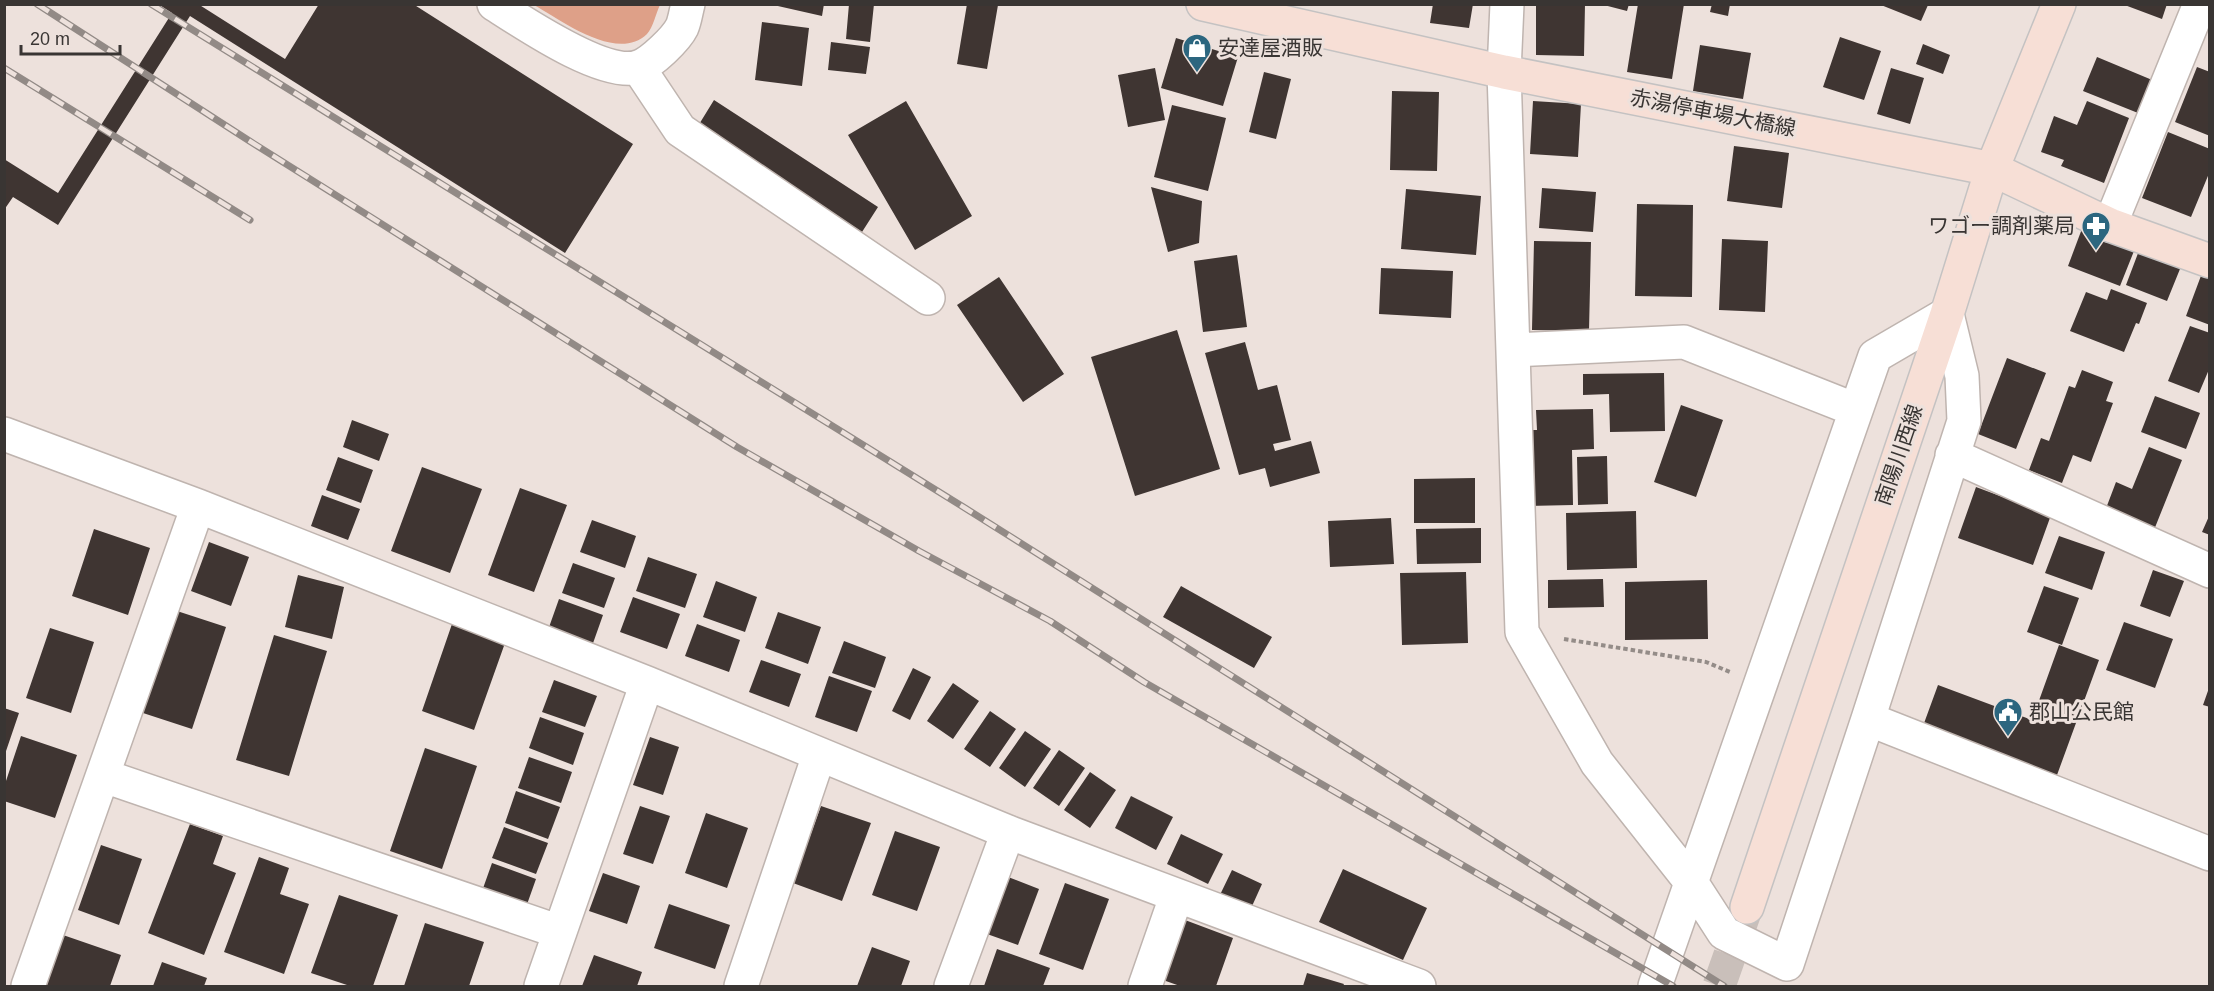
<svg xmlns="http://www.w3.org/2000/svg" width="2214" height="991" viewBox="0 0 2214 991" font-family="Helvetica,'Noto Sans JP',sans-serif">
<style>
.green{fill:#dea088}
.building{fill:#3f3532}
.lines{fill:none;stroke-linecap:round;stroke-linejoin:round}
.major-tunnel{stroke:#c9bfba;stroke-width:33;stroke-dasharray:33 16;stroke-linecap:butt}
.minor-casing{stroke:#bfb4af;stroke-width:36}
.major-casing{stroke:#c4c2c2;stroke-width:36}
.path{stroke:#948c88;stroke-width:4;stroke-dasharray:4.5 3;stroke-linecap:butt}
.minor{stroke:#fff;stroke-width:33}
.major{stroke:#f7dfd6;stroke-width:33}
.rail-casing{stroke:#928a86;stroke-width:7}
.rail{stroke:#ede1dc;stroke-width:4.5;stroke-dasharray:14;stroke-linecap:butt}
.labels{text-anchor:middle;stroke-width:6;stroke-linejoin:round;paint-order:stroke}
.poi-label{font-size:21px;fill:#393533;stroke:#ede1dc;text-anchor:start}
.street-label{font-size:21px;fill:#393533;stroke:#ede1dc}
</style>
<rect width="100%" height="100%" fill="#ede1dc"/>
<path class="green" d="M534 5H660C656 13 653 28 647 34 617 63 561 20 534 5Z"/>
<path class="building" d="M158 4H198L285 59 319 4H413L633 144 565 253 190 16 58 225 13 197 4 210V159L58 193 172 13Z
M769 4H824L822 16Z
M849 4H874L870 42 846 39Z
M967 4 998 5 987 69 957 64Z
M1433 4H1473L1469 28 1430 23Z
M1536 4H1585L1584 56 1536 55Z
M1600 4H1629L1627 11Z
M1638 4H1684L1672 79 1627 72Z
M1712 4H1730L1728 16 1710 12Z
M2122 4H2167L2162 19Z
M1881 5H1928L1921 21Z
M762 22 809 28 802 86 755 80Z
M1840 37 1881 51 1864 100 1823 87Z
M1176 38 1238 57 1223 106 1161 88Z
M831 42 870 47 866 74 828 70Z
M1923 44 1950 55 1943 74 1916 64Z
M1700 45 1751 53 1743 99 1693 91Z
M2097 57 2157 82 2143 115 2083 91Z
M2197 67 2210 72V136L2175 122Z
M1155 68 1165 120 1128 127 1118 75Z
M1891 68 1924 78 1910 124 1877 114Z
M1264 72 1291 79 1276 139 1249 132Z
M1392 91 1439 92 1437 171 1390 170Z
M714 100 878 207 862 232 698 126Z
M906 101 972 216 915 250 848 135Z
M1533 101 1581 104 1578 157 1530 154Z
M2087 101 2129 118 2104 183 2061 166 2064 160 2041 152 2054 116 2077 125Z
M1172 105 1226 118 1208 191 1154 177Z
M2168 132 2210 149V171L2191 217 2142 198Z
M1734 146 1789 153 1782 208 1727 201Z
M1151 187 1202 201 1199 243 1168 252Z
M1542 188 1596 192 1593 232 1539 228Z
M1406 189 1481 196 1476 255 1401 249Z
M1637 204 1693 205 1692 297 1635 296Z
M2083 226 2136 246 2120 286 2068 266Z
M1722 239 1768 241 1765 312 1719 310Z
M1534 241 1591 242 1589 331 1532 330Z
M2140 248 2182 264 2167 301 2126 285Z
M1237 255 1247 327 1203 332 1194 261Z
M2205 265 2210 267V325L2186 316Z
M1381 268 1453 271 1451 318 1379 314Z
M999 277 1064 374 1023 402 957 305Z
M2111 289 2147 303 2139 324 2136 323 2124 352 2070 331 2086 292 2107 300Z
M2190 326 2210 333V367L2199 393 2168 381Z
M1177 330 1220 469 1135 496 1091 357Z
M1245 342 1258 390 1277 385 1291 440 1273 444 1275 451 1311 441 1320 473 1270 487 1265 468 1239 475 1205 353Z
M2007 358 2046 373 2016 449 1978 434Z
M2082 370 2113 382 2106 401 2113 403 2091 462 2073 455 2062 483 2029 470 2041 438 2049 441 2069 386 2075 388Z
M1664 373 1665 431 1610 432 1609 394 1583 395V374Z
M2155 396 2200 413 2186 449 2141 432Z
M1681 405 1723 420 1696 497 1654 482Z
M1593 409 1594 449 1572 450 1573 505 1527 506 1526 430H1537L1536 410Z
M352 420 389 434 379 461 343 447Z
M2149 447 2182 460 2154 530 2105 511 2116 482 2132 489Z
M1607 456 1608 504 1578 505 1577 457Z
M338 457 373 470 361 503 326 490Z
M422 467 482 489 450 573 391 551Z
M1475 478V523H1414V479Z
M1976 487 2051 515 2033 565 1958 538Z
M520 488 567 505 534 592 488 575Z
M322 495 360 509 348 540 311 526Z
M1636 511 1637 568 1567 570 1566 513Z
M2210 514V535L2202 532Z
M1391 518 1394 564 1330 567 1328 521Z
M592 520 636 536 625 568 580 552Z
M1481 528V563L1417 564 1416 529Z
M94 529 150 548 128 615 72 596Z
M2059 536 2105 552 2092 590 2045 573Z
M209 542 249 557 231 606 191 591Z
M648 557 697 574 685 608 636 591Z
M573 563 615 578 604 608 562 593Z
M2153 570 2184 581 2170 617 2140 606Z
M1466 572 1468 643 1402 645 1400 573Z
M298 575 344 587 332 639 285 627Z
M1603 579 1604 607 1548 608V580Z
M1707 580 1708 639 1625 640V582Z
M716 581 757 597 745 632 703 617Z
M1181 586 1272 637 1254 668 1163 617Z
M2044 586 2079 598 2062 645 2027 632Z
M633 597 680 614 667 649 620 632Z
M559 599 603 615 592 646 548 630Z
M177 611 226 627 192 729 143 713Z
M778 612 821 627 808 664 765 648Z
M2124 622 2173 639 2155 688 2106 670Z
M452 624 505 643 474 730 422 711Z
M697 624 740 640 729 672 685 656Z
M50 628 94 642 71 713 26 698Z
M274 635 327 651 289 776 236 760Z
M844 641 886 657 875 688 832 673Z
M2059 645 2099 660 2057 775 1923 726 1938 685 2032 720Z
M761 660 801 674 789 707 749 692Z
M913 668 931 677 910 720 892 711Z
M829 676 872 691 857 732 815 717Z
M554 680 597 696 585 727 542 712Z
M953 683 979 701 953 739 927 721Z
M2209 688H2210V707L2203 705Z
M4 708 19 713 5 754H4Z
M990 711 1016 729 990 767 964 749Z
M540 717 584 733 573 765 529 748Z
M1025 731 1051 749 1025 787 999 768Z
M21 736 77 755 55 818 4 801V787Z
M650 737 679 747 663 795 633 785Z
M425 748 477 766 442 869 390 851Z
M1059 750 1085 768 1059 806 1033 788Z
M529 757 572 772 561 803 518 788Z
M1090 772 1116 790 1090 828 1064 810Z
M516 791 560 807 548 839 505 823Z
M1131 796 1173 817 1156 850 1115 828Z
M640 806 670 816 653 864 623 854Z
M821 806 871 823 842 901 793 883Z
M706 813 748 828 727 888 685 873Z
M190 824 223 836 213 864 236 873 204 955 148 933Z
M504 827 548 843 536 874 492 858Z
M895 831 940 847 917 911 872 895Z
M1181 834 1223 854 1208 884 1167 864Z
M101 845 142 859 119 925 78 910Z
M259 857 289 868 280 894 309 904 284 974 224 952Z
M492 863 536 879 525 910 481 894Z
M1343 869 1427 908 1403 960 1319 922Z
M1232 870 1262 884 1248 915 1217 901Z
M603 873 640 886 627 924 589 911Z
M1008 877 1039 889 1018 945 987 934Z
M1065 883 1109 899 1083 970 1039 954Z
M339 895 398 915 373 986H350L311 973Z
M669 904 730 925 715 969 654 948Z
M1185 920 1233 938 1216 986H1180L1163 980Z
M425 923 484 942 469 986H404Z
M63 935 121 955 110 986H45Z
M872 947 910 961 901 986H857Z
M997 949 1050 968 1043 986H984Z
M594 955 642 972 637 986H582Z
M162 962 207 978 204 986H153Z
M1307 973 1344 984 1343 986H1303Z"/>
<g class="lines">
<path class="major-tunnel" d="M1719 986 1745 912"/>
<g class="minor-casing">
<path id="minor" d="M494 4C524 23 604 78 639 67 652 62 676 39 682 27 685 20 686 11 688 4
M1507 4 1504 72 1522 632 1597 763 1691 882 1724 933 1787 964 1868 719 1964 421 1962 376 1947 314 1875 356C1801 566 1727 776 1655 986
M638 67 680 130 928 298
M2110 225 2200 4
M1513 350 1684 342 1856 410
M4 434 198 506 647 683 1008 832 1419 986
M1952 455 2210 571
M1868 719 2210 854
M104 776 560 932
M28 986 198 506
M541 986 647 683
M741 986 819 755
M951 986 1008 832
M1145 986 1176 897"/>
</g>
<g class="major-casing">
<path id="major" d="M1203 4 1504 72 1992 169 2110 225 2210 261
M1747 907 1947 314 1992 169 2059 4"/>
</g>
<path class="path" d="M1564 639 1706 662 1730 672"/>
<use href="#minor" class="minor"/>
<use href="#major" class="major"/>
<g class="rail-casing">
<path id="rail" d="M37 4 248 140 737 447 919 551 1050 621 1144 682 1673 986
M151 4 965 508 1724 986
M4 68 250 220"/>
</g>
<use href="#rail" class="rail"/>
</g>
<defs>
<g id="shop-pin" transform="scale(1.5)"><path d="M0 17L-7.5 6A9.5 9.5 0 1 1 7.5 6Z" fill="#2c667f" stroke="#ede1dc"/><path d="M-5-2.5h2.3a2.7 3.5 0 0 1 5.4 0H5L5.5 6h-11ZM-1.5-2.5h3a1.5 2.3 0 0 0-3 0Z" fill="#fff"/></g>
<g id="pharmacy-pin" transform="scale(1.5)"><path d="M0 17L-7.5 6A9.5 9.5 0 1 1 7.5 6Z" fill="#2c667f" stroke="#ede1dc"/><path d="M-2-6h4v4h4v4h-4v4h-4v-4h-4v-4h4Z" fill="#fff"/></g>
<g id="civic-pin" transform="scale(1.5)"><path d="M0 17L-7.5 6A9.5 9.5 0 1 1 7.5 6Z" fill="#2c667f" stroke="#ede1dc"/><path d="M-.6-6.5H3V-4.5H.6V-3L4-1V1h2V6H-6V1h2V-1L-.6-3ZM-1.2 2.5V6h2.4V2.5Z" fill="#fff"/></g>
</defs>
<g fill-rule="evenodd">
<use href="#shop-pin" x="1197" y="48"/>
<use href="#pharmacy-pin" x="2096" y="226"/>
<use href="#civic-pin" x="2008" y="712"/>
</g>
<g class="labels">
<g class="poi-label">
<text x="1218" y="55">安達屋酒販</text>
<text x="2075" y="233" text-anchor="end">ワゴー調剤薬局</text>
<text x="2029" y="719">郡山公民館</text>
</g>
<g class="street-label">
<text transform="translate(1713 113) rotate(11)" y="7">赤湯停車場大橋線</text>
<text transform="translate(1899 455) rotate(-71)" y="7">南陽川西線</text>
</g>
</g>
<rect width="2214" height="991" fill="none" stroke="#393533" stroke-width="12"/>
<path d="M21 45v9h99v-9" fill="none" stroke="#393533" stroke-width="3"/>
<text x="30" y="45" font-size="18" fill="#393533" stroke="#ede1dc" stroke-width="4.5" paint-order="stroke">20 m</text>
</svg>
